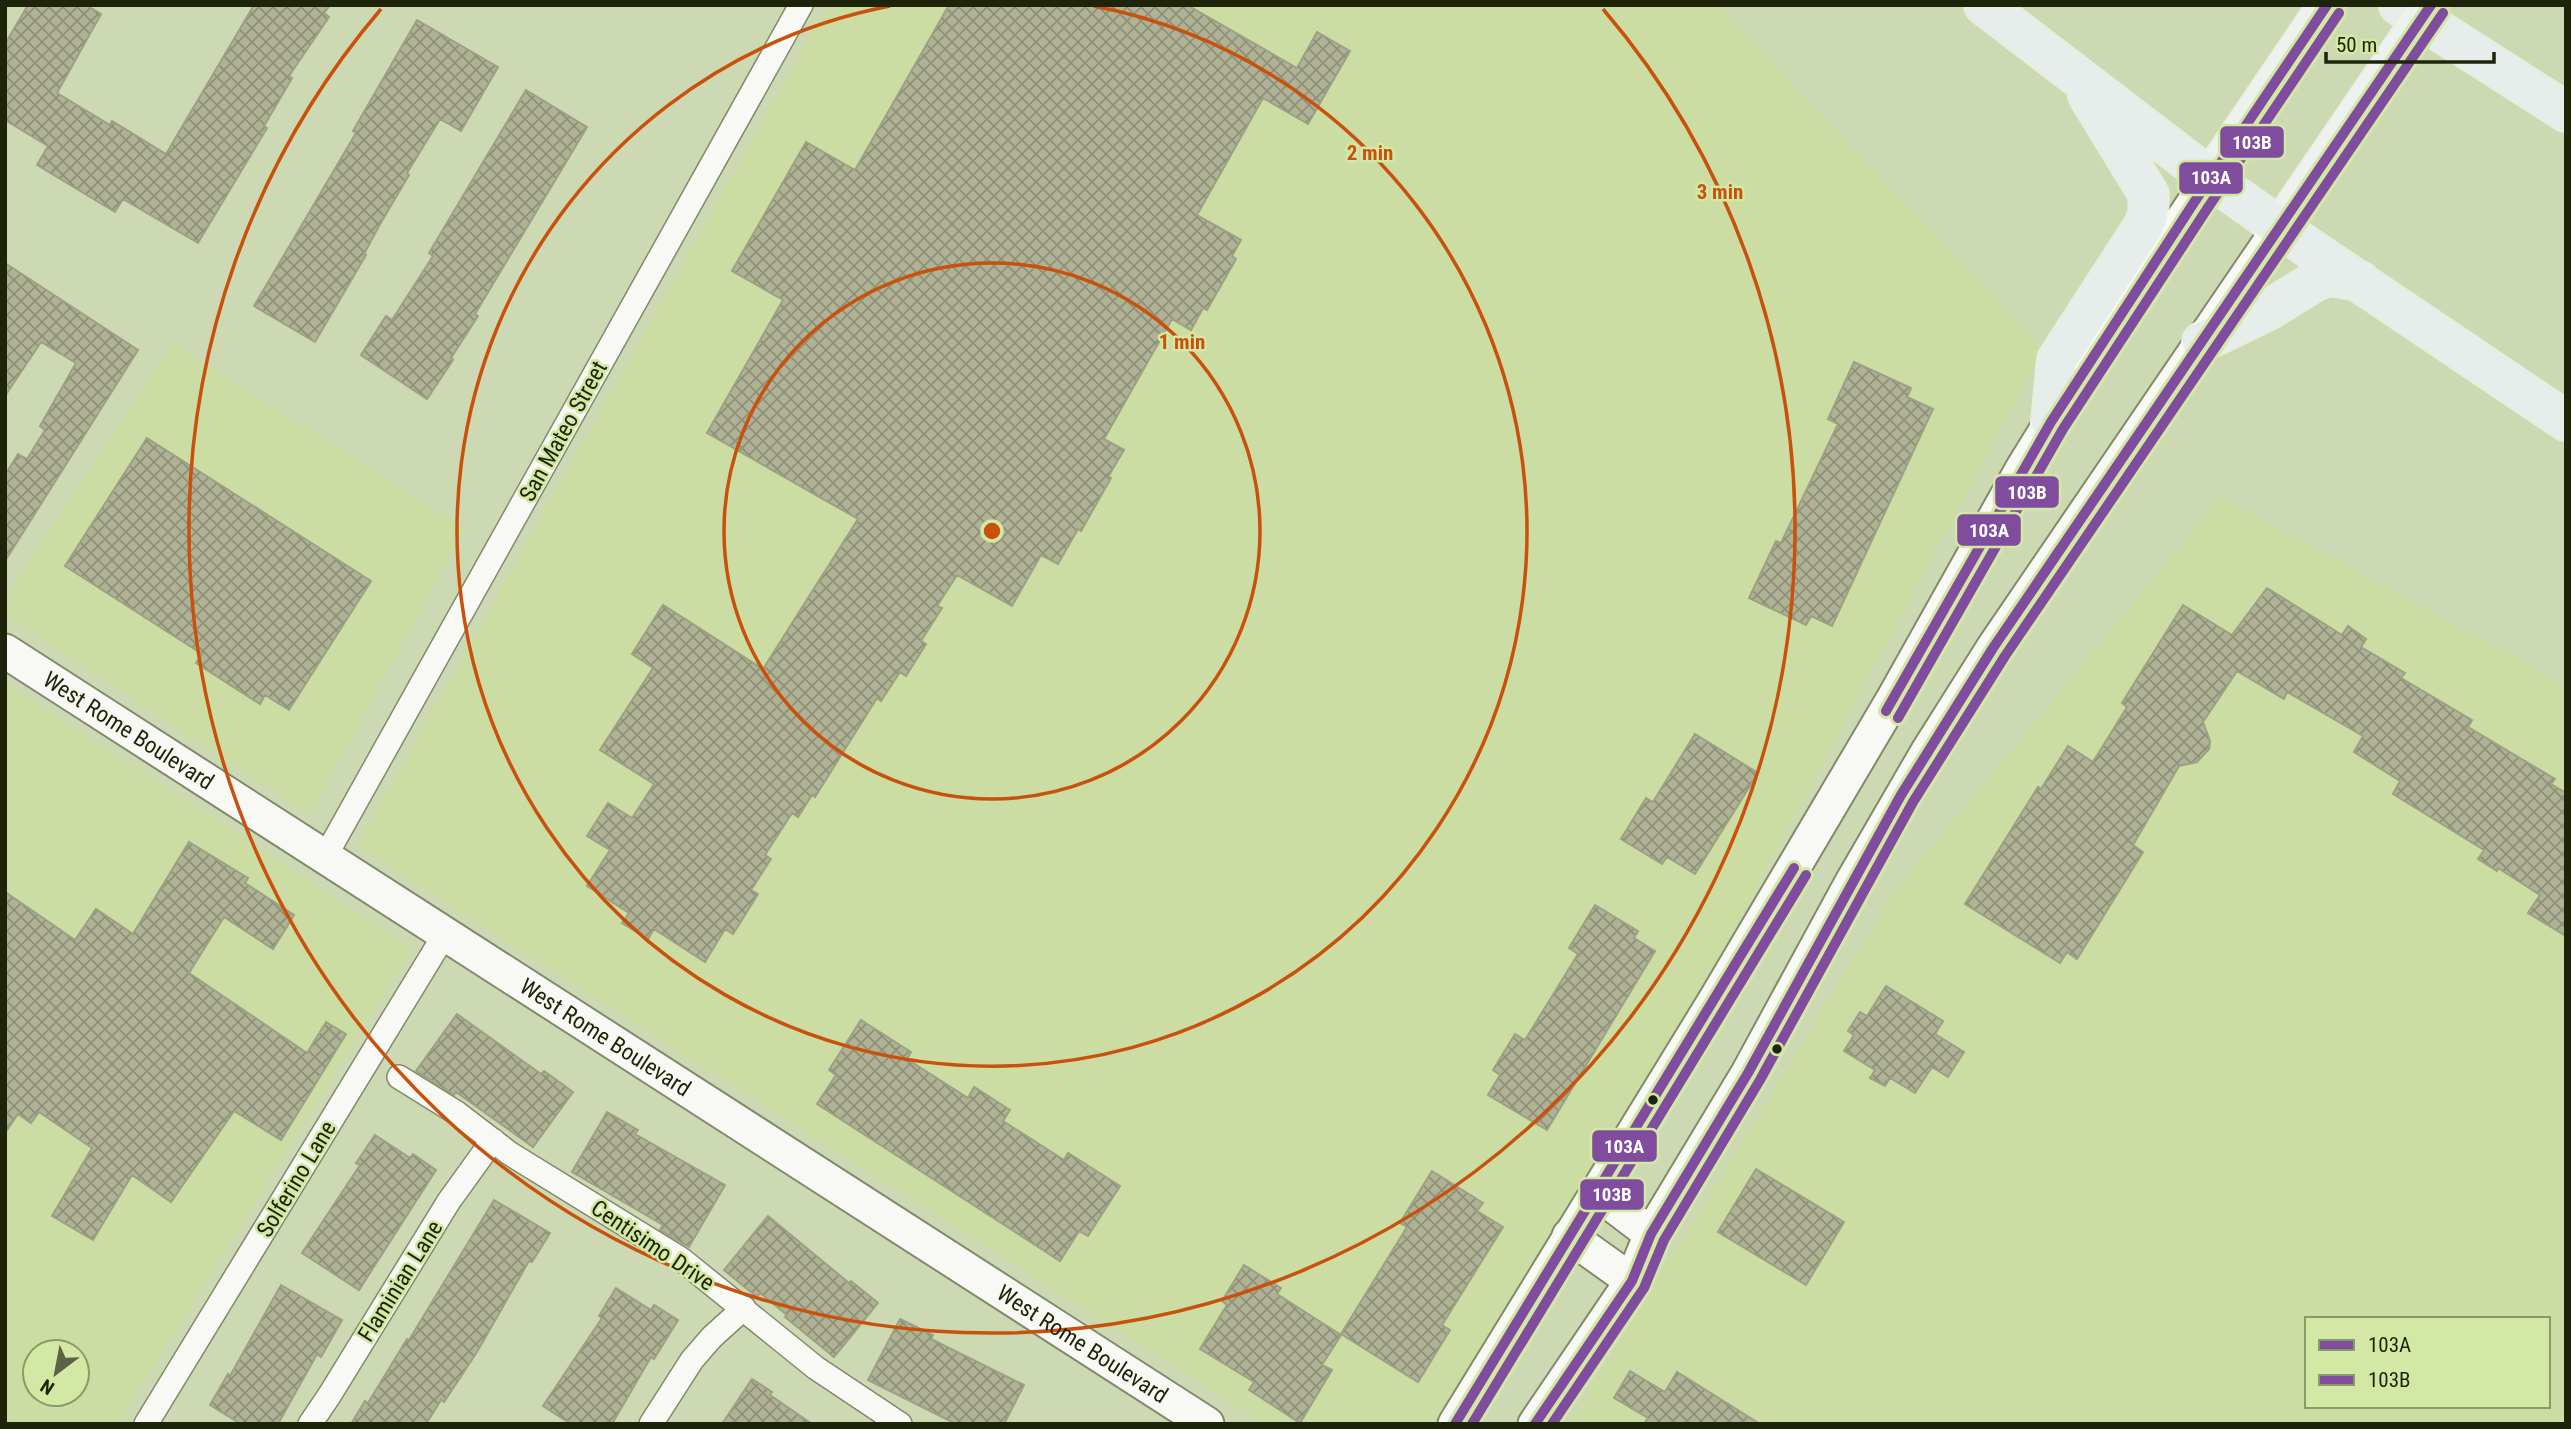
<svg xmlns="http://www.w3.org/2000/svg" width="2571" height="1429" viewBox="0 0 2571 1429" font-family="'Roboto Condensed',sans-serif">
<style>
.built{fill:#cbdda2;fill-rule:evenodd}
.building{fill:url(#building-cross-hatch);stroke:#9da082;stroke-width:2}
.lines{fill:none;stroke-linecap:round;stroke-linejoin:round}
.street-casing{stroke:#818a6c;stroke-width:26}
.secondary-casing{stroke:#818a6c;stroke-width:37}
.primary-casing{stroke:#e8eedd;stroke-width:40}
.highway-casing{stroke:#e8eedd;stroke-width:42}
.street{stroke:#f8f9f4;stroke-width:23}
.secondary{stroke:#f8f9f4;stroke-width:33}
.primary{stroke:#edf2ee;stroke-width:37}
.highway{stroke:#e6edeb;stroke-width:38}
.primary-bridge-casing{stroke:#e8eedd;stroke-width:40;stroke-linecap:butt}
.primary-bridge{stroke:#edf2ee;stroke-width:37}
.bus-1-casing{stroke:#d3e8a4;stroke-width:16}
.bus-2-casing{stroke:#d3e8a4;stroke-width:16}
.bus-1{stroke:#804c9e;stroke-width:10}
.bus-2{stroke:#804c9e;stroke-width:10}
.ring{fill:none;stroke:#ca510c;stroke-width:3.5}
.bus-dot{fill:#1d2409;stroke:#d3e8a4;stroke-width:2.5}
.labels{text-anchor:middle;stroke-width:5;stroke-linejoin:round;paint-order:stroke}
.street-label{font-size:23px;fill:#1d2409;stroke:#d3e8a4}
.centre{fill:#ca510c;stroke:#d3e8a4;stroke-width:3.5}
.ring-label{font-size:21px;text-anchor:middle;font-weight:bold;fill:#ca510c;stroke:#d3e8a4;stroke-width:5;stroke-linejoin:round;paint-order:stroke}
.line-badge{stroke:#d3e8a4;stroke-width:2.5}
.badge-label{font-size:19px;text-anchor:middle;font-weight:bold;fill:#fff}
</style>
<defs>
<pattern id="building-cross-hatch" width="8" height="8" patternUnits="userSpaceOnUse" patternTransform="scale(1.75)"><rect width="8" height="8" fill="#afb295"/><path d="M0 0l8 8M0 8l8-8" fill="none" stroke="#8e9178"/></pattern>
</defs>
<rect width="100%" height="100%" fill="#cdd9b3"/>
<path class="built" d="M828 5H1718L2043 350 1691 1011 1437 1424H1265L357 846Z
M172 343 465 528 310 815 5 615V600Z
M2221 497 2566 685V1424H1570L1893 894ZM2307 1319H2548V1406H2307Z
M5 682 412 949 118 1424H5ZM35 1352H77V1394H35Z"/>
<path class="building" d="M28 5H86L101 14 57 93 110 125 112 121 166 154 254 5H330L324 13 329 17 289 76 292 78 264 126 267 128 198 243 123 199 115 212 37 165 48 146 5 120V44Z
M949 5H1187L1297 68 1317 32 1350 51 1308 124 1263 98 1197 215 1241 240 1232 256 1236 259 1207 310 1203 308 1191 330 1172 319 1104 439 1124 450 1108 477 1111 478 1081 531 1078 529 1058 564 1041 555 1012 606 957 575 937 606 942 608 921 641 926 644 906 676 900 672 881 701 877 698 815 797 812 795 798 817 792 813 765 855 771 859 751 890 758 894 733 934 725 929 705 962 654 929 648 939 622 923 629 913 587 886 610 850 587 836 608 803 632 818 654 784 600 750 653 668 632 654 663 605 763 669 858 519 707 433 783 300 732 271 806 142 855 170Z
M417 20 498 67 461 131 440 119 407 173 409 175 379 226 364 254 366 255 315 342 254 306 356 133 353 131Z
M526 90 587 127 475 314 478 316 451 358 453 360 427 399 361 355 386 316 392 320 433 256 429 253Z
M5 263 138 350 5 561V475L18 454 27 459 45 430 40 426 76 363 41 342 5 396Z
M1854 362 1911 388 1907 397 1933 409 1832 626 1811 616 1806 625 1749 598 1776 541 1781 543 1838 424 1828 419Z
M147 438 371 581 289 710 265 695 260 704 196 663 202 654 65 566Z
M2267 588 2342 635 2348 626 2366 639 2361 647 2405 673 2401 678 2472 720 2468 727 2555 779 2551 784 2566 793V936L2528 913 2540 895 2498 868 2497 871 2478 859 2484 850 2393 794 2400 781 2354 752 2363 736 2287 692 2284 699 2237 671 2203 722 2210 741 2209 749 2197 762 2179 766 2133 845 2143 852 2077 959 2067 952 2060 963 1965 904 2038 787 2041 789 2068 746 2093 762 2127 707 2122 703 2183 605 2232 635Z
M1695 734 1758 773 1695 874 1667 857 1662 864 1621 839 1646 798 1653 802Z
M189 842 248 878 245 883 294 915 273 949 224 917 189 973 307 1053 326 1022 346 1034 281 1140 234 1111 171 1202 132 1175 93 1240 52 1216 92 1148 39 1112 31 1123 18 1114 5 1133V892L75 940 96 909 133 934Z
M1595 905 1638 931 1634 938 1655 951 1547 1130 1488 1095 1500 1075 1493 1070 1515 1034 1525 1040 1578 954 1569 948Z
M1886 986 1943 1021 1935 1034 1964 1052 1948 1077 1932 1067 1915 1093 1890 1078 1885 1086 1870 1078 1875 1070 1844 1051 1854 1035 1848 1031 1860 1012 1867 1016Z
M457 1014 541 1074 544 1071 573 1092 533 1147 456 1092 454 1095 416 1071Z
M861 1020 911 1052 907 1059 968 1098 974 1087 1010 1110 1003 1121 1064 1160 1068 1153 1120 1186 1088 1236 1079 1231 1060 1261 817 1104 836 1075 829 1070Z
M607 1112 638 1130 635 1134 725 1185 689 1247 660 1230 663 1225 572 1172Z
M375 1135 410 1158 413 1154 436 1170 359 1290 302 1253 360 1165 356 1163Z
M1756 1169 1844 1222 1806 1285 1718 1232Z
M1432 1171 1483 1203 1477 1211 1503 1227 1442 1325 1450 1330 1418 1382 1341 1334 1407 1227 1400 1223Z
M494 1200 550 1233 532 1262 529 1261 477 1352 444 1402 441 1400 426 1424H351L365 1401 368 1403 407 1339 409 1340Z
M768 1216 849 1283 851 1281 878 1303 834 1357 785 1317 787 1315 760 1293 757 1297 724 1270Z
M1244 1265 1281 1288 1277 1294 1341 1335 1322 1365 1332 1370 1300 1423 1249 1390 1254 1382 1200 1349 1227 1305 1222 1301Z
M281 1285 342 1320 321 1357 317 1354 278 1424H241L210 1405 228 1374 230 1376Z
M616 1288 651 1310 654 1305 678 1320 654 1359 651 1357 612 1424H571L543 1406 602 1318 599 1316Z
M900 1319 933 1335 931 1339 1024 1385 1004 1424H956L868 1380Z
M1630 1371 1665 1392 1677 1372 1760 1424H1644L1648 1418 1614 1398Z
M752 1379 772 1392 770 1395 812 1424H722Z"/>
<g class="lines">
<g class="street-casing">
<path id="street" d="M325 857 801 5
M399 1077 457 1113 509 1153 681 1259 816 1368 900 1424
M146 1424 445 934
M310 1424 329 1396 449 1201 493 1140
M651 1424 692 1360 712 1337 744 1308"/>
</g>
<g class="secondary-casing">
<g id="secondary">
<path id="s1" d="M5 651 1207 1424"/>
<path d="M1597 1193 1651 1234"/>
<path d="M1569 1236 1632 1281"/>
<path d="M1455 1424 1717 997 1892 701 2021 471 2080 375 2210 178"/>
<path d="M1535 1424 1632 1281 1651 1234 1748 1073 1852 882 1928 751 1993 648 2280 227"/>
</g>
</g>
<g class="primary-casing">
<path id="primary" d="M2210 178 2327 5
M2280 227 2357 114"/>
</g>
<g class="highway-casing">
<path id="highway" d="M1984 5 2210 178 2306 246 2566 421
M2399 5 2566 112
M2202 342 2270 309 2317 280 2331 276 2360 281
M2051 422 2057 360 2143 227 2148 216 2149 195 2088 95"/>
</g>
<use href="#street" class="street"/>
<use href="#secondary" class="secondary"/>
<use href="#primary" class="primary"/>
<use href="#highway" class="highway"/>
<g class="primary-bridge-casing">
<path id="primary-bridge" d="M2357 114 2431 5"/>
</g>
<use href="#primary-bridge" class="primary-bridge"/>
<g class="bus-1-casing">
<path id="bus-1" d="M1886 711 2051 422 2195 201 2327 5
M1455 1424 1794 868
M1535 1424 1632 1281 1651 1234 1748 1073 1901 795 1993 648 2431 5"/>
</g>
<g class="bus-2-casing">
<path id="bus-2" d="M1898 718 2063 429 2207 209 2339 13
M1472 1424 1806 875
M1552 1424 1644 1288 1664 1240 1760 1080 1913 802 2005 656 2443 13"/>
</g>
<use href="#bus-1" class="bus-1"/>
<use href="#bus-2" class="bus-2"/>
</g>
<g class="ring">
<circle cx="992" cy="531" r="268"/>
<path d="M1094 6A535 535 0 1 1 890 6"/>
<path d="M1603 9A803 803 0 1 1 381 9"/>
</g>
<g class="bus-dot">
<circle cx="1777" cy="1049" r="6"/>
<circle cx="1653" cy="1100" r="6"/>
</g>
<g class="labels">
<g class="street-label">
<text transform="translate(563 431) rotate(-61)" y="8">San Mateo Street</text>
<text dy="8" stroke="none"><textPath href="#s1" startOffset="147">West Rome Boulevard</textPath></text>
<text dy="8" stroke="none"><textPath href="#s1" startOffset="714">West Rome Boulevard</textPath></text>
<text transform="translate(296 1179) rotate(-59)" y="8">Solferino Lane</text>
<text transform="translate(653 1245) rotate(34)" y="8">Centisimo Drive</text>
<text transform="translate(400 1281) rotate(-58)" y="8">Flaminian Lane</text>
<text dy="8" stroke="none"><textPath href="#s1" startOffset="1281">West Rome Boulevard</textPath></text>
</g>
</g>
<circle cx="992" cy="531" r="10" class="centre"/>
<g class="ring-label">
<text x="1370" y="160">2 min</text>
<text x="1720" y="199">3 min</text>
<text x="1182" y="349">1 min</text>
</g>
<g class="line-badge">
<rect x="2219" y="125" width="66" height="34" rx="7" fill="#804c9e"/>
<rect x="2178" y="161" width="66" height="34" rx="7" fill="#804c9e"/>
<rect x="1994" y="475" width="66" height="34" rx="7" fill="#804c9e"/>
<rect x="1956" y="513" width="66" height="34" rx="7" fill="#804c9e"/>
<rect x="1591" y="1129" width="67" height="34" rx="7" fill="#804c9e"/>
<rect x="1579" y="1178" width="66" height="33" rx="7" fill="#804c9e"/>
</g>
<g class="badge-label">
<text x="2252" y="149">103B</text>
<text x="2211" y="184">103A</text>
<text x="2027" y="499">103B</text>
<text x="1989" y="537">103A</text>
<text x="1624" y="1153">103A</text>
<text x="1612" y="1201">103B</text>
</g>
<rect width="2571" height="1429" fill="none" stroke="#1d2409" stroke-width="14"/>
<rect x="2305" y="1317" width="245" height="91" fill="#d3e8a4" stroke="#8a9a66" stroke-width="2"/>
<rect x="2319" y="1340" width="35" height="10" fill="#804c9e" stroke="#8a9a66" stroke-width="2"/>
<text x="2368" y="1352" font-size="21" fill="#1d2409">103A</text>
<rect x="2319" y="1375" width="35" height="10" fill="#804c9e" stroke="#8a9a66" stroke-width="2"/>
<text x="2368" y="1387" font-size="21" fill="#1d2409">103B</text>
<g transform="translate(56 1373) rotate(212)"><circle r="33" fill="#d3e8a4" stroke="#8a9a66" stroke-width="2"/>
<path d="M0-5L12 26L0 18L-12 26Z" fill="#5b6344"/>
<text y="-10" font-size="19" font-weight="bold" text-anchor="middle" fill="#1d2409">N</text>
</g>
<path d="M2326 52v10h168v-10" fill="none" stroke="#1d2409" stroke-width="3.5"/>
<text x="2336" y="52" font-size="21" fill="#1d2409" stroke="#d3e8a4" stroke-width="5" paint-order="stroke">50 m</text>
</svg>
